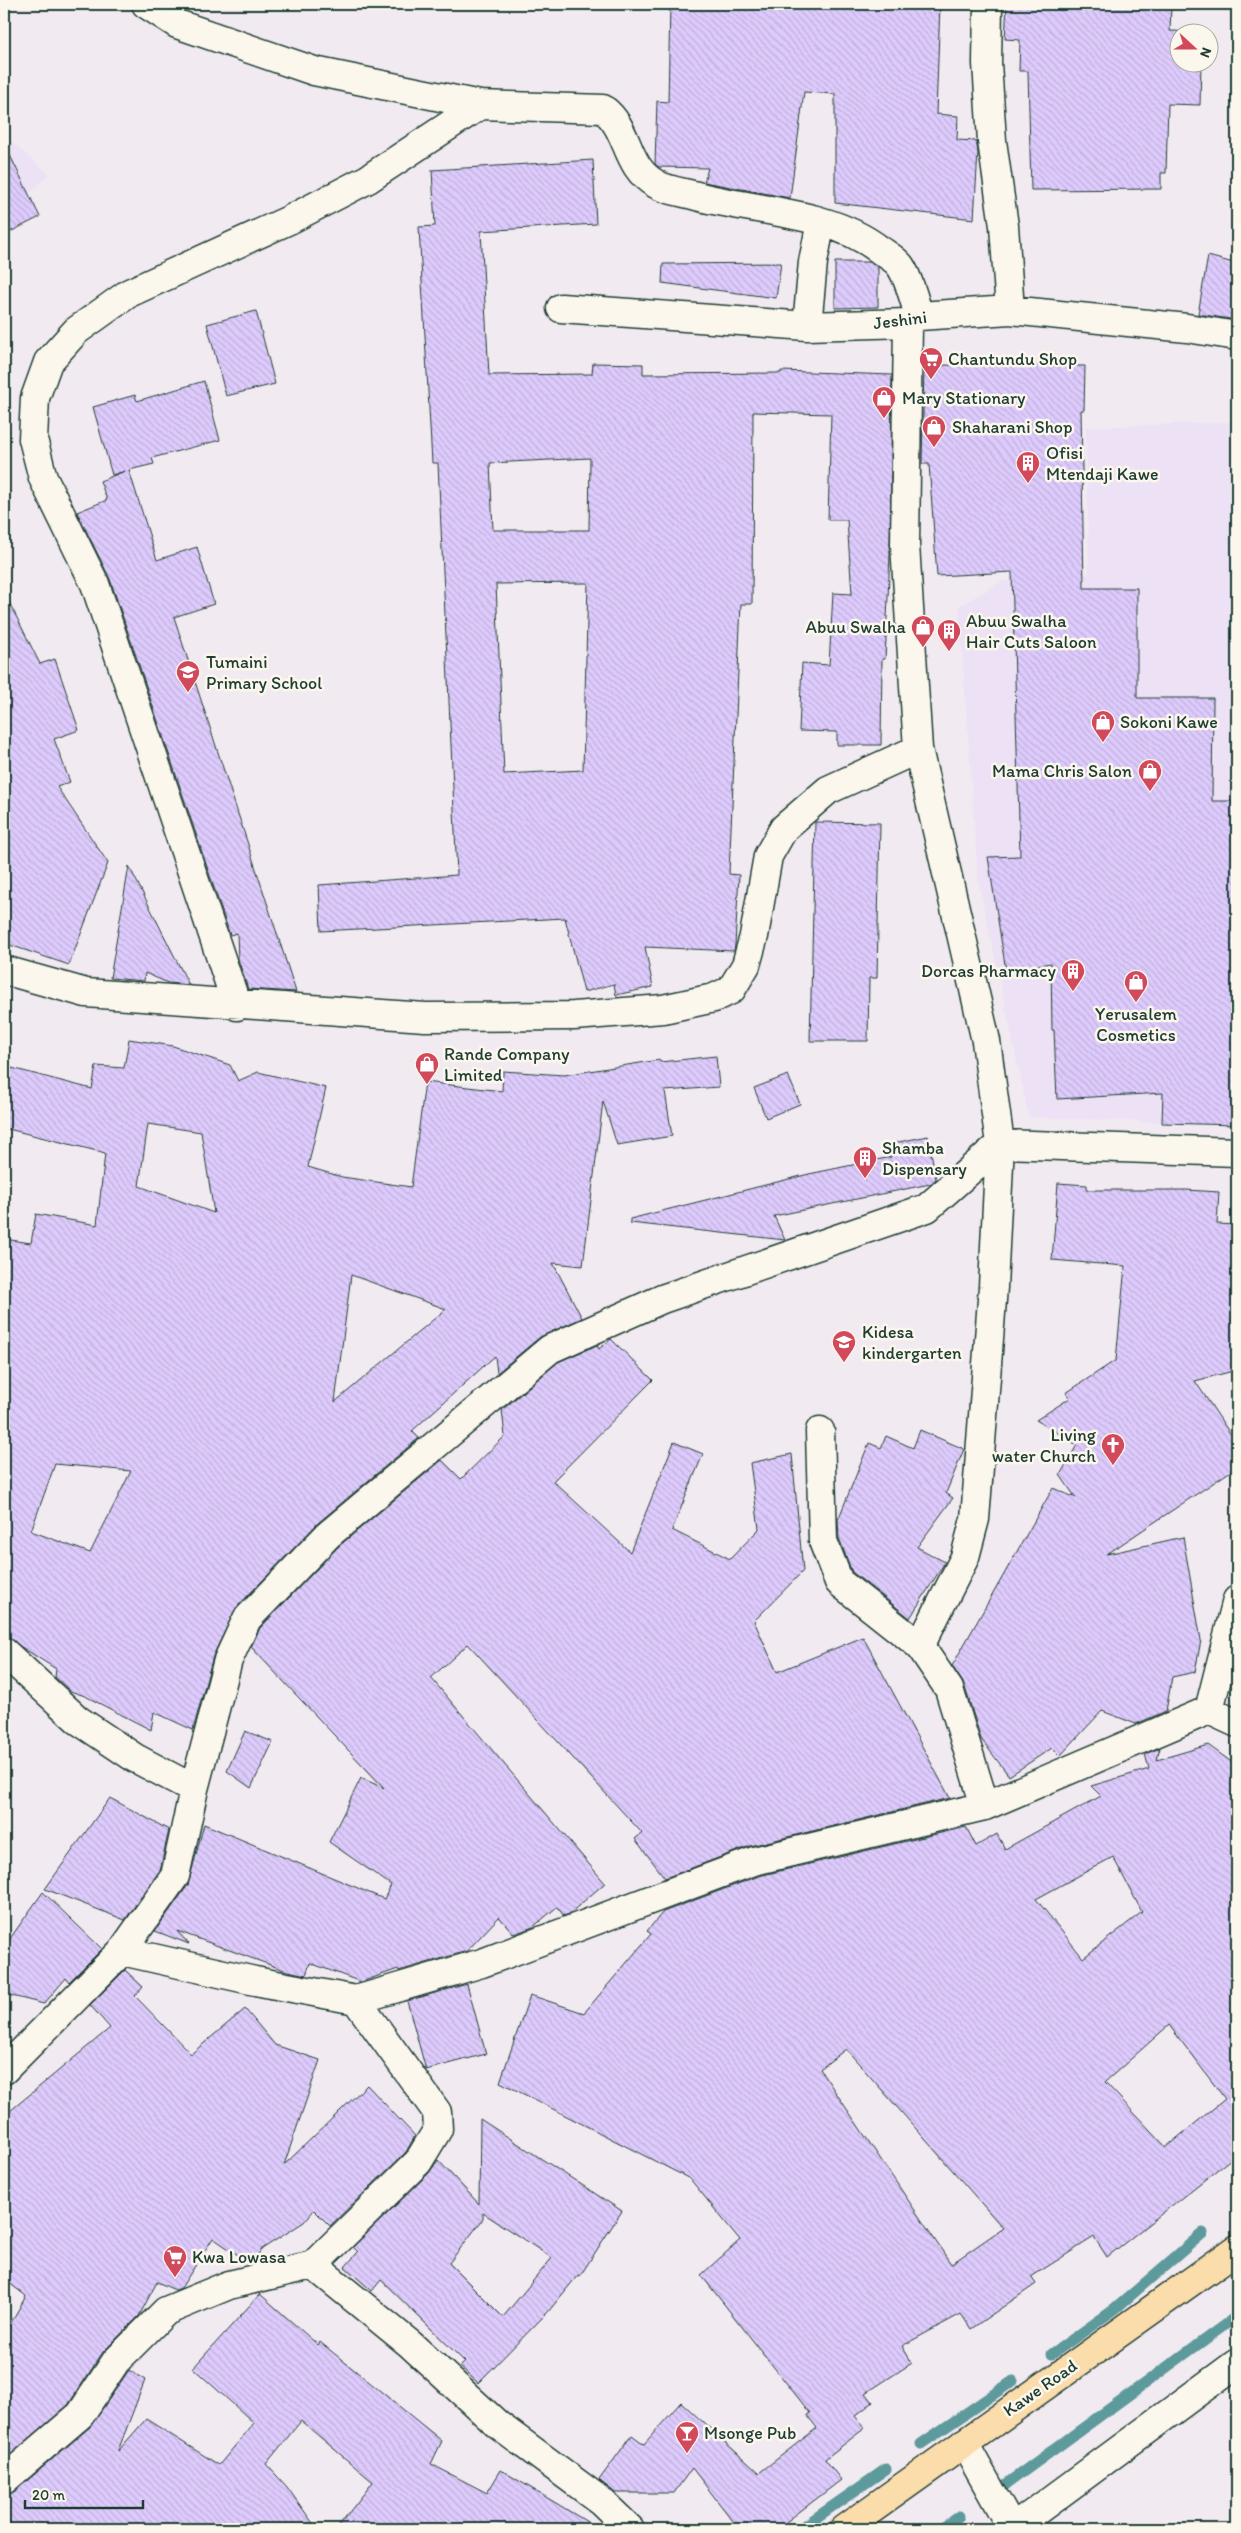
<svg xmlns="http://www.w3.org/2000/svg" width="1241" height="2533" viewBox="0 0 1241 2533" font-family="Itim,sans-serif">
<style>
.built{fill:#ece1f5}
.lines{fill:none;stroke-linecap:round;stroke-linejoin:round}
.stream{stroke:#5d9a9b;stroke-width:11}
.building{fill:url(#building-back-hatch);stroke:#1f3d34;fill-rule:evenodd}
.minor-casing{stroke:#1f3d34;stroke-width:31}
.major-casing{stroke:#1f3d34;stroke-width:31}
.minor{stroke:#fbf7ec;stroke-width:28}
.major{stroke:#fbdcab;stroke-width:28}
.labels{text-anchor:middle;stroke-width:5;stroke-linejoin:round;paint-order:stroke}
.street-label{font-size:18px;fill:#1f3d34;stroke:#fbf7ec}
.poi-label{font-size:18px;fill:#1f3d34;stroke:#fbf7ec;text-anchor:start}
</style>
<defs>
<pattern id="building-back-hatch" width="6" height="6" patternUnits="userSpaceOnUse" patternTransform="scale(1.25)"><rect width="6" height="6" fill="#decbfd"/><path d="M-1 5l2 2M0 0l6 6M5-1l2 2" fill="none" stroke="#beafd9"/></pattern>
</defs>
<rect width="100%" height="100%" fill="#f2eaf1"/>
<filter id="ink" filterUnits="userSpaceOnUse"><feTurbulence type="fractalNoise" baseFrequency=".02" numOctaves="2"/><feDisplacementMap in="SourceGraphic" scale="10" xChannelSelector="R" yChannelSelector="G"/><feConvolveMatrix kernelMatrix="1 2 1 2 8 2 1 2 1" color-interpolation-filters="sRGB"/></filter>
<g filter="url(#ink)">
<path class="built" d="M4 135 49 174 4 218Z
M1237 422V1125L1029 1117 978 879 959 606 1003 581 1089 574 1086 427Z"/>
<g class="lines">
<path class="stream" d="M1052 2354 1115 2309 1203 2233
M921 2444 1013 2381
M1005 2485 1237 2316
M800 2529 886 2469
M941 2529 959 2516"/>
</g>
<path class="building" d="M670 4H940L936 114 958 116 957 140 976 141 978 152 974 219 835 203V94L804 92 790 198 704 182 708 168 659 167 655 164 657 101 668 102Z
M1007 4 1171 7 1170 31 1201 32H1178V62H1201L1200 105 1168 104 1166 173H1161V189L1031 190 1028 71H1019L1020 40 1005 39Z
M4 143 40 217 4 235Z
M593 160 596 224 481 231 489 375 592 374 593 363 643 364V374L781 373V371L892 375 890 556 885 659H882L881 745H837V732L799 731 802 663 829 665 833 593 852 594 847 520H828L831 414 753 412 752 604H741L729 874 739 875 735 945 734 951 645 947 653 987 616 995 614 984 584 992 565 918 321 931 319 885 457 875 438 463H432L419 227 435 226 432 170ZM590 458 589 530H493L490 463ZM588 583 583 770 504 774 496 584Z
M1208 256 1237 264V320L1198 314Z
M835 262H870L878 267V307L835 308Z
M781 263 776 298 662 283 663 264Z
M256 311 275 384 226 396 207 324Z
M924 365 1085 366 1084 410H1081L1084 588H1137V698H1213L1212 801H1237V1125L1162 1123 1163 1093 1057 1099 1054 1030H1052L1051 963 1006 971 988 857 1020 856 1012 572 937 576 929 464H922Z
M204 381 220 440 152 458 154 464 129 470 157 560 197 547 214 604 174 617 296 992 248 989 238 959 237 933 230 935 110 579 77 512 107 500 100 481 125 471 112 475 93 407 135 395 137 401Z
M4 592 40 664 55 659 79 730 54 739 70 782 57 787 108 863 69 965 4 943Z
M815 822 880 823 877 978H869L868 1041H810Z
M129 866 189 985 168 983 145 973 144 981 110 978Z
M129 1039 173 1046 230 1065 238 1081 258 1072 326 1088 308 1167 342 1177 411 1187 425 1082 502 1091 503 1071 564 1075 659 1060 660 1062 716 1056 719 1087 665 1091 672 1136 617 1145 603 1101 583 1266 553 1263 582 1318 540 1337 497 1373 495 1356 412 1431 419 1438 318 1523 236 1608 213 1656 193 1730 154 1712 151 1730 85 1696 70 1691 55 1677 56 1669 4 1636V1239L31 1243 36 1214 97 1225 105 1153 4 1128V1066L92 1089 96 1066 124 1068ZM148 1124 201 1132 214 1213 139 1186ZM351 1275 446 1309 335 1402ZM55 1464 131 1471 90 1553 31 1531Z
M788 1075 800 1104 766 1118 754 1088Z
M928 1136 936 1179 930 1184 774 1216 785 1240 630 1223V1219L809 1174 891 1157 889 1144Z
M1058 1183 1087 1185V1190H1186L1219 1192 1217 1224 1237 1225V1370L1195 1381 1237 1444V1467L1107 1554 1183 1537 1201 1640 1195 1672 1172 1677 1166 1711 1136 1724 1102 1711 1060 1756 1052 1748 1009 1776 981 1739 964 1684 952 1666 1053 1488 1076 1498 1060 1475 1077 1445 1036 1420 1070 1398 1066 1393 1116 1360 1125 1266 1052 1260Z
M611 1339 653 1380 553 1481 630 1552 674 1442 703 1454 672 1530 730 1559 759 1529 750 1463 792 1454 803 1571 754 1621 777 1672 863 1637 950 1798 750 1846 665 1878 635 1839 642 1833 468 1644 431 1678 605 1883 569 1914 564 1916 557 1907 533 1927 514 1934 499 1917 467 1951 399 1971 398 1969 361 1982 310 1963 306 1975 284 1970 177 1931 189 1944 155 1931 188 1885 204 1824 384 1899 391 1885 329 1842 361 1778 384 1788 251 1647 260 1628 339 1546 442 1460 461 1479 505 1436 502 1410 558 1362 597 1345 599 1349Z
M920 1430 964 1449 946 1493 953 1498 917 1547 945 1562 910 1618 852 1572 839 1538 838 1520 869 1443 881 1448 886 1436 913 1448Z
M245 1731 273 1742 251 1788 227 1771Z
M1208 1745 1237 1766V2154L1107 2257 1094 2237 1031 2277 1036 2284 971 2329 961 2314 902 2346 912 2363 866 2393 873 2402 855 2416 865 2428 825 2459 841 2480 777 2529H739L692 2468 674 2493H615L599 2480 632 2435 644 2444 681 2402 759 2473 817 2428 807 2415 810 2413 701 2275 740 2240 690 2179 500 2082 530 1995 584 2013 651 1934 647 1931 663 1912 759 1876 966 1827 976 1846 997 1834 1005 1849 1101 1796 1091 1786 1149 1769 1145 1754 1160 1748 1157 1760ZM1113 1857 1142 1912 1083 1958 1036 1899ZM1169 2025 1225 2099 1166 2147 1105 2082ZM846 2049 1003 2228 951 2264 820 2069Z
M110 1798 169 1830 160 1870 125 1920 45 1889Z
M43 1892 102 1949 69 1982 66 1978 44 2004 4 1994V1947Z
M125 1970 143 1987 135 1996 191 2054 245 2009 275 2045 320 2060 284 2165 367 2085 415 2136 406 2152 330 2226 314 2210 304 2222 262 2249 251 2264 213 2238 181 2288 175 2290 157 2282 139 2316 103 2352 68 2405 4 2460V2335L26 2296 4 2279V2116L110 2028 90 2005Z
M467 1984 486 2054 426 2070 407 2001Z
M480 2119 622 2211 580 2276 578 2275 548 2312 478 2383 460 2367 465 2362 381 2280 372 2291 345 2267 358 2252 353 2247 429 2173 438 2160 479 2204ZM483 2213 552 2258 503 2317 449 2263 483 2219Z
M260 2294 318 2345 320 2342 442 2441 431 2464 487 2493 501 2470 599 2529H336L373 2482 301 2421 266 2464 287 2487 317 2529H15L4 2519V2495L14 2492 90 2427 129 2370 145 2380 118 2451 146 2419 219 2465 254 2423 193 2368Z"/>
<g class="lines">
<g class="minor-casing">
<path id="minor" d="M146 4 177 24 314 71 480 105 603 109C630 129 624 166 656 184 666 190 681 192 693 195 754 212 828 210 880 250 887 255 897 260 901 267 910 281 914 300 919 316
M988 4 987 63 992 141 1004 226 1010 310
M561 308 807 326 908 323 919 316 1010 310 1187 328 1237 336
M908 323 905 545 918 749 986 1041 1000 1144 993 1287 975 1519 965 1557 920 1646
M807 326 813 262 821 222
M4 970 86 993 425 1017 574 1016 663 1009 714 998 731 990 746 965 754 936 768 856 784 828 828 790 918 749
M237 1006 95 584 43 478 33 439 35 398 48 362 76 331 129 293 289 220 368 179 480 105
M820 1431 823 1541 839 1582 920 1646 949 1689 985 1806
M4 1652 78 1720 135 1758 194 1789
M1209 1710 1237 1600
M122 1951 255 1981 356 2000 482 1963 754 1861 985 1806 1209 1710 1237 1723
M4 2070 122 1951 175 1876 194 1789 228 1660 247 1619 328 1535 550 1349 662 1299 927 1208 1000 1144 1237 1152
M313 2265 410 2344 498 2425 601 2501 630 2529
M964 2443 1012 2529
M4 2480 80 2415 116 2361 166 2311 229 2285 313 2265 418 2162 438 2129 437 2112 356 2000
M1012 2529 1237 2363"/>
</g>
<g class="major-casing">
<path id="major" d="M844 2529 1237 2249"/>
</g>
<use href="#minor" class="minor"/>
<use href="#major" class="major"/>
</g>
</g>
<defs>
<g id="supermarket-pin" transform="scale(1.25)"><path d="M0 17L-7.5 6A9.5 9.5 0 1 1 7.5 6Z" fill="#d1495b" stroke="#fbf7ec"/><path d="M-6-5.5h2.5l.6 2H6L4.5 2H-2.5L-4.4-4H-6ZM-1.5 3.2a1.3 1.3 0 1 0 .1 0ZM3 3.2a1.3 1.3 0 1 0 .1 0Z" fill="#fff"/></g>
<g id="shop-pin" transform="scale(1.25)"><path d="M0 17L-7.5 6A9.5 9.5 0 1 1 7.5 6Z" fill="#d1495b" stroke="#fbf7ec"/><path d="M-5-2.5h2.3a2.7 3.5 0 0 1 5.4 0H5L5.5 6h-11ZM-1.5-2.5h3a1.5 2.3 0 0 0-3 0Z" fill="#fff"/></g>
<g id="building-pin" transform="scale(1.25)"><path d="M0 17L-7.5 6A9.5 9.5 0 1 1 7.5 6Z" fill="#d1495b" stroke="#fbf7ec"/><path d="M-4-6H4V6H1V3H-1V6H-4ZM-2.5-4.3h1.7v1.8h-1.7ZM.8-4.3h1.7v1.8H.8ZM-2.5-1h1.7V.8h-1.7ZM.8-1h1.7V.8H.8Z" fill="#fff"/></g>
<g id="school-pin" transform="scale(1.25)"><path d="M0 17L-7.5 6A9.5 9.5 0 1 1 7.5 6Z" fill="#d1495b" stroke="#fbf7ec"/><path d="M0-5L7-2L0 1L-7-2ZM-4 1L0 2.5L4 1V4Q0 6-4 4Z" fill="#fff"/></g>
<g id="church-pin" transform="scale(1.25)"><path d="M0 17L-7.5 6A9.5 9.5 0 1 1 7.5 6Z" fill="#d1495b" stroke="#fbf7ec"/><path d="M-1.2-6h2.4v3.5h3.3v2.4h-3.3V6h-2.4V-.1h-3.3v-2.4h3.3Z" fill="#fff"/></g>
<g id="bar-pin" transform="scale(1.25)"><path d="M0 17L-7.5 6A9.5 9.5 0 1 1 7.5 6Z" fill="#d1495b" stroke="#fbf7ec"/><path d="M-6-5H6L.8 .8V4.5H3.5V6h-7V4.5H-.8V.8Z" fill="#fff"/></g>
</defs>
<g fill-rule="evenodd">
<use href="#supermarket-pin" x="931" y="359"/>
<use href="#shop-pin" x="884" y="398"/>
<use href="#shop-pin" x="934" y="427"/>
<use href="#building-pin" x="1028" y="463"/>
<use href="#shop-pin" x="923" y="627"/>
<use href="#building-pin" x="949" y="631"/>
<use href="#school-pin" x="188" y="672"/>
<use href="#shop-pin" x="1103" y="722"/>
<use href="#shop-pin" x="1150" y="771"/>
<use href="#building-pin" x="1073" y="971"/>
<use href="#shop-pin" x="1136" y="982"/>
<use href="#shop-pin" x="427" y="1064"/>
<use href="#building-pin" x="865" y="1158"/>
<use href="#school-pin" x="844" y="1342"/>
<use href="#church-pin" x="1113" y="1445"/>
<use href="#supermarket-pin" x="175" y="2257"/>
<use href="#bar-pin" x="687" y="2433"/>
</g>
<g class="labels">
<g class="street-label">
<text transform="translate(900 320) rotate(-7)" y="6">Jeshini</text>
<text transform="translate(1040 2388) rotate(-35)" y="6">Kawe Road</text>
</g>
<g class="poi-label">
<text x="948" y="365">Chantundu Shop</text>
<text x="902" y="404">Mary Stationary</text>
<text x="952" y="433">Shaharani Shop</text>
<text x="1046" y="459">Ofisi<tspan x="1046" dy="21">Mtendaji Kawe</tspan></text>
<text x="966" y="627">Abuu Swalha<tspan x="966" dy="21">Hair Cuts Saloon</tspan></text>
<text x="906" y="633" text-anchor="end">Abuu Swalha</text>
<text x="206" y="668">Tumaini<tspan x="206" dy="21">Primary School</tspan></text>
<text x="1120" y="728">Sokoni Kawe</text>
<text x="1132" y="777" text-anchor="end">Mama Chris Salon</text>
<text x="1056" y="977" text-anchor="end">Dorcas Pharmacy</text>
<text x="1136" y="1020" text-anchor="middle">Yerusalem<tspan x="1136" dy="21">Cosmetics</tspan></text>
<text x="444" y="1060">Rande Company<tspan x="444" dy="21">Limited</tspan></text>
<text x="882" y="1154">Shamba<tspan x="882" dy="21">Dispensary</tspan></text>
<text x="862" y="1338">Kidesa<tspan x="862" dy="21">kindergarten</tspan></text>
<text x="1096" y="1441" text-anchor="end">Living<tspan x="1096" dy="21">water Church</tspan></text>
<text x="192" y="2263">Kwa Lowasa</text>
<text x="704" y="2439">Msonge Pub</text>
</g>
</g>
<rect width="1241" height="2533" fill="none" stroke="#fbf7ec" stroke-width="20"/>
<rect x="10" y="10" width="1221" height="2513" fill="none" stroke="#1f3d34" stroke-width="2" filter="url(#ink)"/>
<g transform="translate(1194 48) rotate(111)"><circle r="24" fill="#fbf7ec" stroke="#a3ada2"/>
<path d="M0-4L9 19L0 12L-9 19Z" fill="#d1495b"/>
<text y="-8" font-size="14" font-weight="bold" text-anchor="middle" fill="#1f3d34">N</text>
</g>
<path d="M25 2500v8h118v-8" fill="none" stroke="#1f3d34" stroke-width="2.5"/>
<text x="32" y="2500" font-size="15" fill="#1f3d34" stroke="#fbf7ec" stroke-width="4" paint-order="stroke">20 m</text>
</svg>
